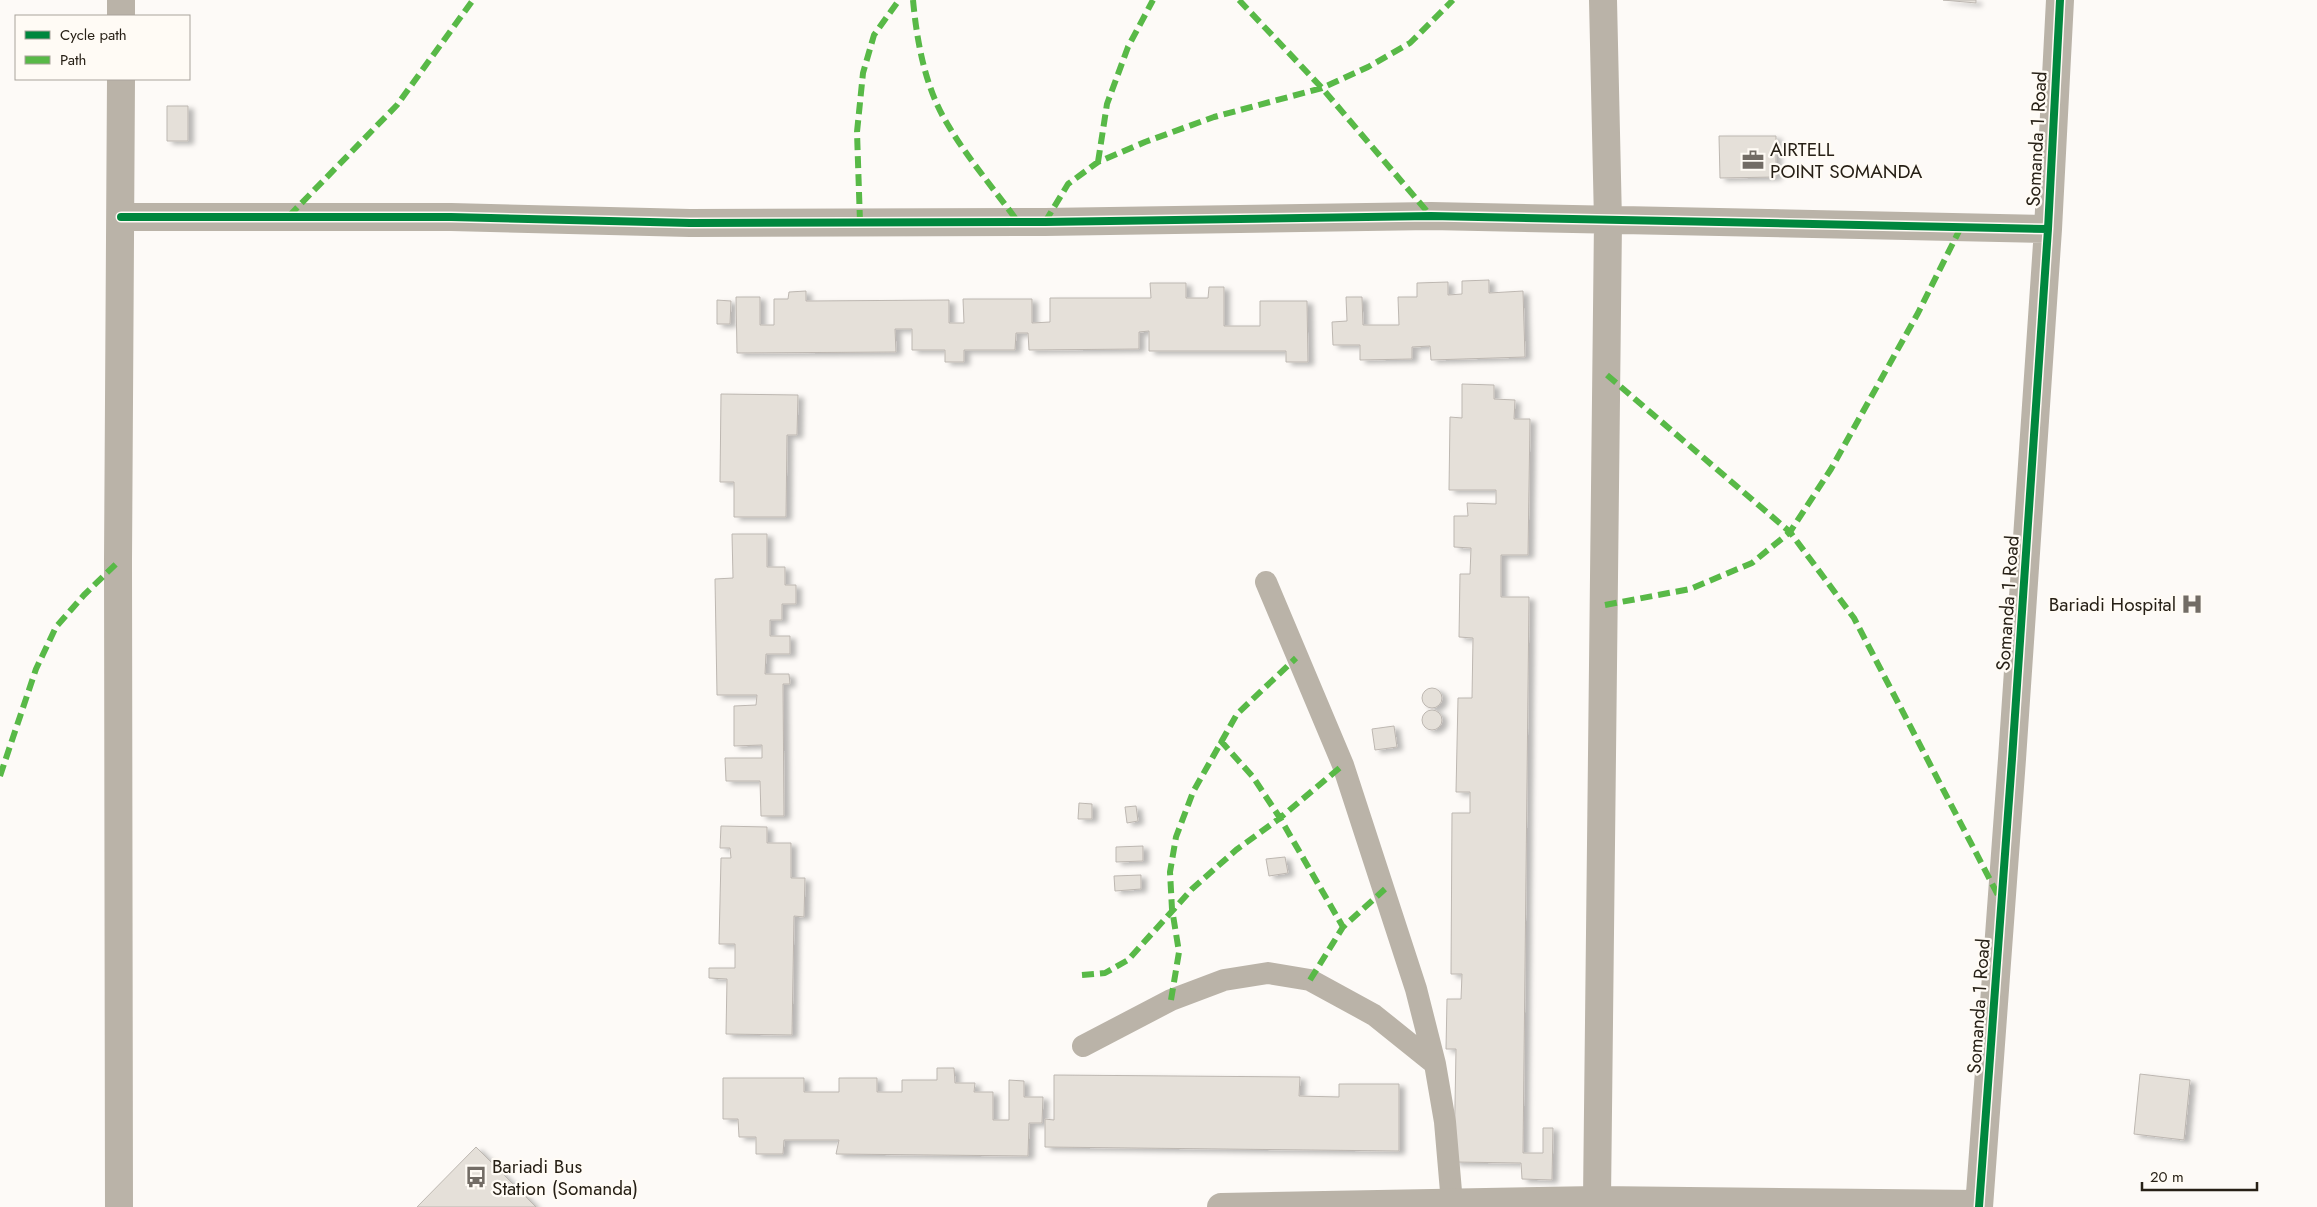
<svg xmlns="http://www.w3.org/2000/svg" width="2317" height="1207" viewBox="0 0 2317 1207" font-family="Jost,sans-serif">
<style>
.building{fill:#e5e0d9;stroke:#bdb7b1;filter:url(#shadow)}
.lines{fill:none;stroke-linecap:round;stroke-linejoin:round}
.lane{stroke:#bab3a8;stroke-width:22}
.street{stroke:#bab3a8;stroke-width:28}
.quiet{stroke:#58b947;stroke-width:6;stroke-dasharray:12 6;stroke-linecap:butt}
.cycleway-casing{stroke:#fffbf5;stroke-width:11}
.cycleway{stroke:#00873e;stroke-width:8}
.labels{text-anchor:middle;stroke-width:4.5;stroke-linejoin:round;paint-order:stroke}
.street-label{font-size:19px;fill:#272016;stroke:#fffbf5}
.poi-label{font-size:19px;fill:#272016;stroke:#fffbf5;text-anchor:start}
</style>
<defs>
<filter id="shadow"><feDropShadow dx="5.5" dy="3" stdDeviation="2.5" flood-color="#0004"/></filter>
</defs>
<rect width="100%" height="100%" fill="#fdfaf7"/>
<path class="building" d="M1943 0H1976V3Z
M167 106H188V141H167Z
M1719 136H1776V177L1720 178Z
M1489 280V293L1523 291 1525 357 1431 360 1430 346 1412 347V359L1360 360V345H1333L1332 322 1347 321 1346 297H1362L1363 325H1399L1398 297H1417V283L1448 282V295L1462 294V281Z
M1150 283H1186V298H1208L1209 287H1224V326H1260V301H1307L1308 362H1286V351H1149V331L1139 332V349L1029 350 1028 333H1016L1015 350H964V362H945V350H912V329H895L896 352 737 353 736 297H760V325H774V299H788L789 292 806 291V301L949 300V323H964L963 299H1032V323L1050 322V298H1151Z
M717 300 731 301 730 324H717Z
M1462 384 1494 385V399L1515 400 1514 419H1530L1528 555H1501V597H1529L1523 1153H1543V1128H1553L1552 1180 1522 1179 1521 1163 1454 1162 1456 1049H1446L1447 999H1461L1462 974H1451L1452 813H1470V792H1456L1458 698H1472L1473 638 1459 637 1460 574H1470L1471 548 1454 547V516H1468L1467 503 1496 504V490H1449L1450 417 1462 418Z
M721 394 798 395 797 435H787L786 517H734V482H720Z
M732 534H767V567H785V585H796V604H782V620H770V636H790V654H766L765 674H789L790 684H783L784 816H761L760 781H726L725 758H762V745L734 746V706L756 705 757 695H717L715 579 733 578Z
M1422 698a10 10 0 1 1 20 0a10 10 0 1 1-20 0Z
M1422 720a10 10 0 1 1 20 0a10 10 0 1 1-20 0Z
M1394 726 1397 747 1375 750 1372 729Z
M1079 803 1092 804V819H1078Z
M1136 806 1138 821 1127 823 1125 807Z
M721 826 767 827V843H791V878H805L804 917 794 916 792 1035 726 1034 727 979 709 978V968H735V944H719L721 858H731L730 848H720Z
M1143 846V861L1116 862V847Z
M1285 857 1288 873 1269 876 1266 859Z
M1141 875V889L1115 891 1114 876Z
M937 1068H954L955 1083H975L974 1092H993V1120H1009V1080L1024 1081V1097H1043L1042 1123H1029L1028 1156 836 1154 839 1140H784L783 1154H756V1137H739L738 1119H723V1078H804V1092H839V1078H877V1092H902V1080H937Z
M2140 1074 2190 1080 2184 1140 2134 1134Z
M1054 1075 1300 1077 1299 1096 1339 1097V1084H1399V1151L1045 1147V1119L1054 1120Z
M476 1147 536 1207H417Z"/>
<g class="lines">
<path class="lane" d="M1266 582 1343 765 1416 989 1435 1064 1445 1122 1452 1203
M1083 1046 1171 1000 1224 980 1268 973 1310 980 1374 1015 1435 1064"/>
<path class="street" d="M121 0V16
M121 217H451L690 223 1045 222 1431 216 2048 229
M1597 1200 1608 221 1603 0
M119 1207 118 562 121 79
M1221 1207 1597 1200 1979 1204
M1979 1207 2012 759 2048 229 2060 0"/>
<path class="quiet" d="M913 0C917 42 925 88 948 125 968 159 995 190 1018 222
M1239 0 1322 88 1431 216
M1098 162 1107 104 1128 47 1153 0
M289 216 397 105 473 0
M860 222 857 132 863 73 874 35 899 0
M1045 222 1068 184 1098 162 1145 142 1214 117 1322 88 1368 67 1410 43 1453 0
M1607 375 1790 532 1854 618 2000 899
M1605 605 1690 589 1752 563 1790 532 1831 469 1918 313 1961 227
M1220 740 1253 777 1280 818 1343 927
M0 776 36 669 56 627 84 595 118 562
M1082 975 1105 973 1128 960 1192 889 1236 850 1280 818 1343 765
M1310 980 1343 927 1385 889
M1171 1000 1179 952 1172 909 1170 872 1176 837 1193 792 1237 714 1296 658"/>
<g class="cycleway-casing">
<path id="cycleway" d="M121 217H451L690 223 1045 222 1431 216 2048 229
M1979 1207 2012 759 2048 229 2060 0"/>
</g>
<use href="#cycleway" class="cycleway"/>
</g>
<defs>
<g id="office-bare" transform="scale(1.725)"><path d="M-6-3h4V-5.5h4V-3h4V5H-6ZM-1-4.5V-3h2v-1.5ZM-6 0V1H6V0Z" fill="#726c65" stroke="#fffbf5" stroke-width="2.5" paint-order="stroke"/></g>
<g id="hospital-bare" transform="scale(1.725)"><path d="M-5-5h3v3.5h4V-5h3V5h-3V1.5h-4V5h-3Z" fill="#726c65" stroke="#fffbf5" stroke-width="2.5" paint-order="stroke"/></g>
<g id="bus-bare" transform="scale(1.725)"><path d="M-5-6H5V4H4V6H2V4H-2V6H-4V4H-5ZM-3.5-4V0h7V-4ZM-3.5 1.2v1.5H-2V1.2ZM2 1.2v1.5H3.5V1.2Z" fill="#726c65" stroke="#fffbf5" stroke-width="2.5" paint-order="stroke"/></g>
</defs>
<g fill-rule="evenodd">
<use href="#office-bare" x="1753" y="160"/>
<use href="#hospital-bare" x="2192" y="604"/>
<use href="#bus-bare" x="476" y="1177"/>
</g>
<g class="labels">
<g class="street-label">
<text transform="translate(2036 139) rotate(-87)" y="7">Somanda 1 Road</text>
<text transform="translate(2007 603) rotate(-86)" y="7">Somanda 1 Road</text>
<text transform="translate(1978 1006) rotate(-86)" y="7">Somanda 1 Road</text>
</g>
<g class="poi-label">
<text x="1770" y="156">AIRTELL<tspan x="1770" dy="22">POINT SOMANDA</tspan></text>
<text x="2176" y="611" text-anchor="end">Bariadi Hospital</text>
<text x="492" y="1173">Bariadi Bus<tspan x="492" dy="22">Station (Somanda)</tspan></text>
</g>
</g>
<rect x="15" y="15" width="175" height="65" fill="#fffbf5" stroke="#a9a39c"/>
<rect x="25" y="31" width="25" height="8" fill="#00873e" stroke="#a9a39c"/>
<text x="60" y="40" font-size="15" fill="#272016">Cycle path</text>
<rect x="25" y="56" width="25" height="8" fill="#58b947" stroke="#a9a39c"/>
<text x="60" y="65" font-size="15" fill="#272016">Path</text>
<path d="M2142 1182v8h115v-8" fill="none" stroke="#272016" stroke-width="2.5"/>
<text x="2150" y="1182" font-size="15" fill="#272016" stroke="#fffbf5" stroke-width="4" paint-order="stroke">20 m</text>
</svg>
